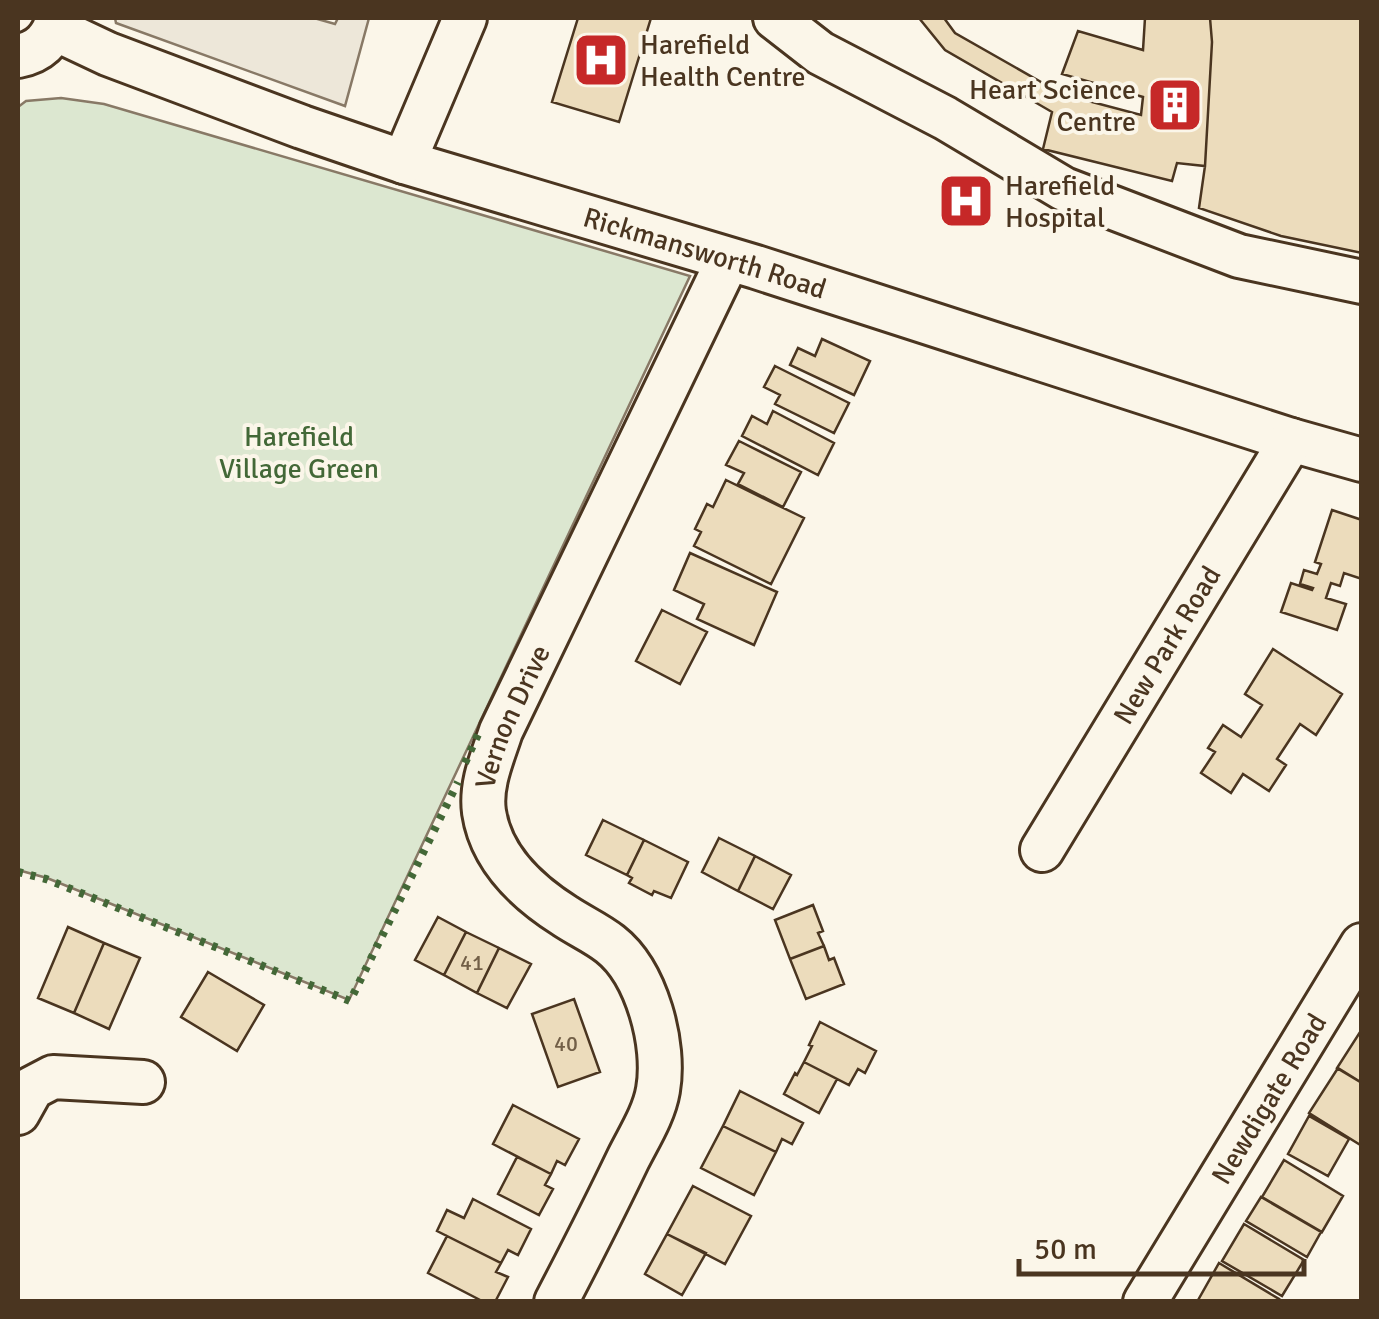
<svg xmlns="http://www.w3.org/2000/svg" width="1379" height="1319" viewBox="0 0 1379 1319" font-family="Signika,sans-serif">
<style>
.green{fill:#dce7d0;stroke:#887966;stroke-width:2.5}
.parking{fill:#ede7d9;stroke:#887966;stroke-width:2.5}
.building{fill:#ecdcbc;stroke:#4a3520;stroke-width:2.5}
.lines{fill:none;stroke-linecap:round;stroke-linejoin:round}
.minor-casing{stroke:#4a3520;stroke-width:48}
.minor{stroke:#fbf6e9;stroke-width:42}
.hedge{stroke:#436837;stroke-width:8;stroke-dasharray:5 8;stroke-linecap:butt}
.labels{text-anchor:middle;stroke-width:8;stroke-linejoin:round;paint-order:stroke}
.number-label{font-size:22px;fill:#725f47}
.poi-label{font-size:28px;fill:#4a3520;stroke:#fbf6e9;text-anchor:start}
.street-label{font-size:28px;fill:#4a3520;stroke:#fbf6e9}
.park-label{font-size:28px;fill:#436837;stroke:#fbf6e9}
</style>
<rect width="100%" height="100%" fill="#fbf6e9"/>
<path class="green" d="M61 98 104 104 690 276 349 1000 47 878 18 870V107L26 101Z"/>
<path class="parking" d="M115 18H314L335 24 338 18H369L345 106 116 23Z"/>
<path class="building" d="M578 18H651L619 122 552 102Z
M919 18H944L955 33 1062 94 1141 115 1143 97 1062 74 1078 31 1143 50 1145 18H1210L1212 42 1205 166 1177 163 1172 181 1043 149 1052 112 945 50Z
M1210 18H1362V253L1281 236 1199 208 1205 166 1212 42Z
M822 339 870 361 854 395 790 365 798 348 815 356Z
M775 366 849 403 834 433 775 404 780 395 764 387Z
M773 411 834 443 818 475 742 436 752 416 767 424Z
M739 441 801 472 783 507 738 484 744 473 726 465Z
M726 480 804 518 771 584 694 546 701 532 695 529 707 504 713 507Z
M1332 510 1362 520V579L1344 573 1340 586 1331 583 1326 598 1346 604 1337 630 1281 612 1291 583 1312 590 1313 588 1300 584 1304 570 1317 574 1321 564 1315 562Z
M690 553 777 592 754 645 697 619 704 604 674 590Z
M662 610 707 632 680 684 636 661Z
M1273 649 1342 694 1316 735 1300 724 1277 759 1286 765 1269 791 1243 774 1231 793 1201 773 1215 752 1208 748 1223 725 1241 737 1262 705 1245 694Z
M603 820 644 840 627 875 586 855Z
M719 838 755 856 738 891 702 872Z
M644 840 688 862 671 898 654 891 652 895 629 883 632 878 627 875Z
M755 856 791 875 773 909 738 891Z
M813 905 823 931 818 933 824 946 790 959 775 920Z
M438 917 466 932 444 975 415 960Z
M68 927 104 943 74 1013 38 998Z
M466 932 499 948 477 993 444 975Z
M104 943 140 958 109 1029 74 1013Z
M824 946 829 960 834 958 844 984 806 999 790 959Z
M499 948 531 964 507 1008 477 993Z
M208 972 264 1005 237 1051 181 1017Z
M574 999 600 1072 558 1087 532 1014Z
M820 1022 876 1051 865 1073 858 1069 849 1085 804 1062 812 1046 809 1045Z
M1362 1029V1083L1337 1068Z
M804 1062 837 1079 819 1113 784 1094 795 1073 797 1075Z
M1338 1068 1362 1083V1146L1309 1113Z
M740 1091 803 1123 792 1144 782 1139 776 1152 723 1126Z
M513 1105 579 1139 565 1165 557 1161 551 1174 493 1144Z
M1309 1116 1349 1139 1328 1176 1288 1154Z
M723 1126 776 1152 754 1195 701 1168Z
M517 1157 551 1174 545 1185 553 1189 539 1215 498 1194Z
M1284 1160 1343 1196 1322 1232 1262 1197Z
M693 1186 751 1216 725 1264 667 1234Z
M1261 1197 1321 1232 1307 1257 1246 1221Z
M473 1199 531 1229 518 1255 508 1250 501 1263 437 1231 447 1210 464 1218Z
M1244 1224 1304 1260 1282 1296 1222 1261Z
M667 1234 706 1253 682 1295 645 1274Z
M447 1236 501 1263 496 1272 508 1277 495 1302H484L428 1273Z
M1219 1263 1279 1299 1277 1302H1197Z"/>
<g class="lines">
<g class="minor-casing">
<g id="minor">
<path d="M775 18 820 53 945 118 1064 189 1239 256 1362 282"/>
<path id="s1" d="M55 29 108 54 302 127 404 162 756 267 1291 440 1362 460"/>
<path d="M18 56C40 52 52 39 58 18"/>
<path d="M404 162 465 18"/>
<path id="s2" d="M1042 850 1291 440"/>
<path d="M18 1113 32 1088 53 1077 143 1082"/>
<path id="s3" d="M556 1302C581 1254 605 1207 628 1159 639 1137 654 1114 658 1090 666 1045 647 973 610 944 596 933 580 926 565 916 527 892 491 859 484 812 480 784 493 756 501 731L728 260"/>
<path id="s4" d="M1145 1302 1362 945"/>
</g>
</g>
<use href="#minor" class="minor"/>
<path class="hedge" d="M465 763 480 730
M18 872 46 879 350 1001 458 782"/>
</g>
<defs>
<g id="hospital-square" transform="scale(2.875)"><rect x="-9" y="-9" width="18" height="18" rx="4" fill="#c62828" stroke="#fbf6e9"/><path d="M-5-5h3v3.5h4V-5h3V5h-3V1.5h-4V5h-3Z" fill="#fff"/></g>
<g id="building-square" transform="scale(2.875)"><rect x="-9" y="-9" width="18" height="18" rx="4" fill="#c62828" stroke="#fbf6e9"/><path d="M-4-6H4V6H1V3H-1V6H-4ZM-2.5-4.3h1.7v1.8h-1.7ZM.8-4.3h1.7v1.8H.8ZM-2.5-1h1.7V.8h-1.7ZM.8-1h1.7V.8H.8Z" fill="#fff"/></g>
</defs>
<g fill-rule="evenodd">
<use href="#hospital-square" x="601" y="60"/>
<use href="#building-square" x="1175" y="105"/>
<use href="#hospital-square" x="966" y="201"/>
</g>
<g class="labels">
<g class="number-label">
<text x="472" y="970">41</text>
<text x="566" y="1051">40</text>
</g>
<g class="poi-label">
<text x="640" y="54">Harefield<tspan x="640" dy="32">Health Centre</tspan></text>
<text x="1136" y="99" text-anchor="end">Heart Science<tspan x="1136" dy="32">Centre</tspan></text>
<text x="1005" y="195">Harefield<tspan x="1005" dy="32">Hospital</tspan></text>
</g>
<g class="street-label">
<text dy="10" stroke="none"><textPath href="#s1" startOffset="688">Rickmansworth Road</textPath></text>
<text dy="10" stroke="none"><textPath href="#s2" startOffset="240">New Park Road</textPath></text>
<text dy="10" stroke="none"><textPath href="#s3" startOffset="685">Vernon Drive</textPath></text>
<text dy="10" stroke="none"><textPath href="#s4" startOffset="238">Newdigate Road</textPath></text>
</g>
<g class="park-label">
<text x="299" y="446">Harefield<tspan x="299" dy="32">Village Green</tspan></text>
</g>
</g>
<rect width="1379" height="1319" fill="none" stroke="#4a3520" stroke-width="40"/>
<path d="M1019 1259v15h285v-15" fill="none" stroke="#4a3520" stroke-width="5"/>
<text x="1034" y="1259" font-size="30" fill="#4a3520" stroke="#fbf6e9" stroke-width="8" paint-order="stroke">50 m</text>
</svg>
